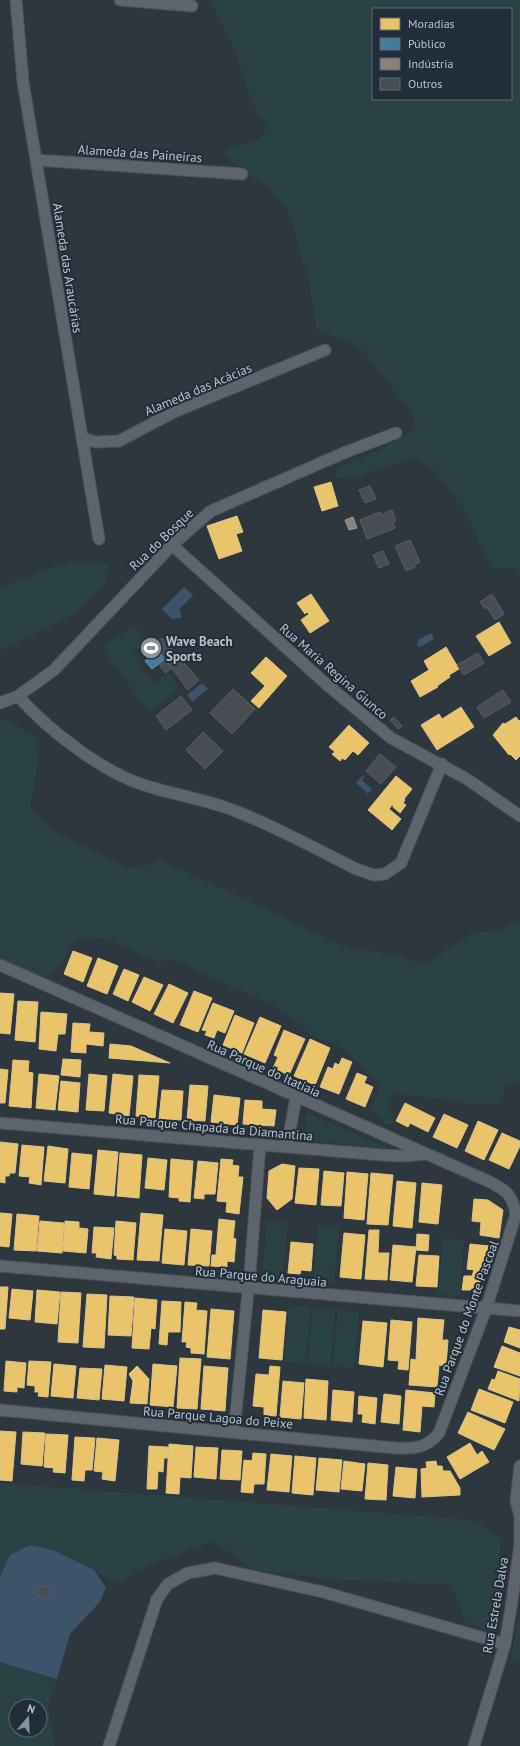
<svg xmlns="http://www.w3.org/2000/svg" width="520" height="1746" viewBox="0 0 520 1746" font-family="'PT Sans',sans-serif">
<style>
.green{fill:#2b4244;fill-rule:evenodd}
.water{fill:#3d5369}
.homes{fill:#e9c46a;stroke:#dbc488}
.public{fill:#457b9d;stroke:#6891ab}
.industry{fill:#8a817c;stroke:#989594}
.building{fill:#474d53;stroke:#575e65}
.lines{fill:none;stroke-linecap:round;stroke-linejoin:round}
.street-casing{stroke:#4d5258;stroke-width:13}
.street{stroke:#5e646b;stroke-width:11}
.labels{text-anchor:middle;stroke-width:4;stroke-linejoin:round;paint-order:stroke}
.street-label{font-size:13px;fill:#bac3cd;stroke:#212d39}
.poi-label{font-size:13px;font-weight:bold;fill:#bac3cd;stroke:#212d39;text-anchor:start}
</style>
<rect width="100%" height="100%" fill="#2e363e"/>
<path class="green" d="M210 0H520V581L515 567 492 569C481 550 474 528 464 508L461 506 435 471 417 458 347 479 335 477 340 467 377 451 413 431V414L363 351 351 343 317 330 308 278 288 211 268 187 235 165 225 154 226 150 259 139 268 127 254 107 235 50ZM373 9H511V99H373Z
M69 561 109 564 105 584 77 612 7 648 0 650V588Z
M135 625 146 642 129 655 132 653 153 683 168 673 180 689 149 712 102 648Z
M5 719 34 736 40 751 30 806 51 829 130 869 163 861 352 950 375 951 425 964 471 934 503 929 520 920V1083L515 1081 505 1086 504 1095 499 1105 467 1104 456 1100 394 1094 387 1108 394 1119 393 1124H386L371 1110 379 1087 368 1071 337 1045 311 1036 295 1019 268 1003 172 959 159 962 103 938 76 940 60 964 47 977 29 972 0 958V720Z
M307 1113 388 1148 305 1140Z
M267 1220 288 1222 283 1279 262 1277Z
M318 1226 339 1227 334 1284 313 1282Z
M443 1238 464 1240 460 1296 438 1294Z
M289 1305 310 1307 306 1363 284 1362Z
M313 1308 335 1309 330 1366 308 1364Z
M338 1310 359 1312 354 1368 333 1366Z
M0 1483 473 1520 500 1538 502 1583 493 1631 466 1623 451 1585 328 1579 253 1570 214 1541 154 1563 118 1583 55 1551 10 1555 0 1577Z
M520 1610V1661L511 1658Z
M0 1662 57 1679 48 1706 55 1746H0ZM16 1706H40V1730H16Z"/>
<path class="water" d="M184 587 193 595 179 610 182 616 181 618 172 619 162 609Z
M431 633 434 639 420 647 417 645 418 640Z
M202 683 208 689 192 702 187 695Z
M362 776 364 777 362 780 372 789 368 794 356 783Z
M30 1545 55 1551 94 1570 106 1587 100 1602 70 1634 57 1679 0 1662V1577L10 1555Z"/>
<path class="homes" d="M331 482 338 506 322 511 314 487Z
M237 516 243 532 236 534 242 551 219 559 207 526Z
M311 594 329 621 310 633 301 620 309 614 307 612 305 614 297 603Z
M499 622 511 643 489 656 476 636Z
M446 647 459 669 449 675 450 677 437 686 438 687 420 697 411 681 429 670 424 661Z
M266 657 287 676 259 708 251 701 265 686 251 673Z
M461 707 474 727 437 750 421 725 439 714 442 719Z
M516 717 519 721 520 720V756L516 760 510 754 509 755 493 735 503 723 505 724Z
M349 725 369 743 358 755 353 751 345 760 342 758 340 761 332 754 335 752 329 747Z
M396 776 412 789 404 799 405 800 403 803 406 805 400 813 393 807V804L389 809 401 819 392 830 368 810Z
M73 951 92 958 83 982 64 974Z
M98 958 118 966 107 994 87 986Z
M124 969 139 975 128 1001 113 994Z
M144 977 163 985 150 1011 132 1002Z
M169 984 188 993 173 1023 154 1014Z
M194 991 212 998 198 1032 180 1025Z
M0 993 14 994 10 1034 0 1033Z
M18 1001 38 1002 35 1042 15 1040Z
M213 1003 234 1011 225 1033 217 1030 214 1038 205 1035 207 1031 202 1030Z
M41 1012 67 1014 65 1034H58L56 1051 39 1049Z
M235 1015 254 1023 242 1053 223 1045Z
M260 1017 281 1026 265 1063 244 1054Z
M73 1023 90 1024 89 1032 104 1033 103 1046 86 1044V1053L71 1052Z
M284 1030 305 1039 289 1075 273 1068 278 1057 274 1055Z
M310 1039 330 1048 315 1085 294 1076Z
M110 1044 131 1046 170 1063 109 1058Z
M342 1058 352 1062 339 1094 320 1087 328 1067 333 1069 335 1063 339 1065Z
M63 1059 81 1060 80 1077 61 1075Z
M13 1060 29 1061 28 1072 33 1073 31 1108 9 1106Z
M0 1069 8 1070 5 1103H0Z
M357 1073 367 1077 364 1083 373 1087 365 1107 346 1099Z
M39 1074 59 1076 55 1110 36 1108Z
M89 1074 107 1076 104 1111 86 1110Z
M113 1074 133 1076 129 1116 109 1113Z
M139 1075 159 1076 155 1118 136 1116Z
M61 1081 80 1083 78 1112 58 1110Z
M190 1085 208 1086 205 1121 187 1120Z
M162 1090 183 1091 181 1120 159 1119Z
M214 1095 240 1098 237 1125 211 1122Z
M245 1100 262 1101V1109L276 1110 274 1126 243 1124Z
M405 1103 435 1118 428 1132 410 1123 408 1127 396 1121Z
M444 1114 468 1125 457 1148 433 1137Z
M478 1121 498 1130 484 1160 465 1151Z
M502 1133 520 1141V1146L509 1169 489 1160Z
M0 1142 18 1144 15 1173H10L9 1176H5V1183L0 1182Z
M22 1145 44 1147 41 1185 29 1183 30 1177 19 1176Z
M48 1146 68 1149 65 1183 44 1181Z
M98 1150 118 1152 114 1196 94 1194Z
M72 1153 92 1155 89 1189 69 1187Z
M120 1153 142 1155 139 1198 117 1196Z
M148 1158 167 1160 164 1190 145 1188Z
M171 1159 193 1161 190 1202 179 1201V1198L169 1197Z
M221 1159 233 1160 232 1165 239 1166 238 1177H243L239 1214 226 1212 227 1202 217 1201Z
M198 1161 218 1163 215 1194H204V1199L194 1198Z
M282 1164 295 1166 292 1199 277 1210 267 1198 269 1171Z
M299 1168 319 1169 316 1205 295 1203Z
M324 1171 344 1173 341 1206 321 1205Z
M347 1172 368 1174 364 1220 344 1218Z
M371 1173 393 1175 388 1225 367 1224Z
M397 1181 416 1183 412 1228 393 1226Z
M422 1183 442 1185 438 1224 419 1222Z
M474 1199 488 1200 503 1210 499 1238 480 1235 481 1222 472 1221Z
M0 1213 12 1214 9 1247 0 1246Z
M141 1213 163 1215 159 1261 137 1260Z
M17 1214 39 1216 36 1251 14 1250Z
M219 1219 235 1221 233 1238 236 1239 234 1262 227 1261V1267L211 1266 212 1255H216Z
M40 1221 64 1223 62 1253 37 1251Z
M65 1221 79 1222V1228L88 1229 86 1253 63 1251Z
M116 1221 136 1223 133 1260 117 1259V1256L114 1255Z
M94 1227 114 1228 111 1259 96 1257 97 1253H92Z
M165 1229 187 1231 184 1265 162 1263Z
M191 1229 212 1231 209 1266 188 1265Z
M369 1230H379L378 1253H389L387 1280 365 1279Z
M344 1233 365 1235 361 1279 340 1277Z
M417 1234 429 1235 428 1251 416 1250Z
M291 1242 313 1244 311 1271 301 1270 300 1274 288 1273Z
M470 1244 489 1246 487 1270 475 1290H462L464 1276H472L474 1270 467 1269Z
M393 1245 416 1247 412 1282 390 1280Z
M419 1255 439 1256 437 1287 416 1286Z
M0 1287H8L5 1329H0Z
M12 1289 33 1291 30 1320 9 1318Z
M37 1290 60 1292 57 1324 35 1322Z
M61 1292 81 1293 78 1343 58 1342Z
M87 1294 107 1295 104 1348 83 1347Z
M110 1296 134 1297 131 1336 108 1335Z
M135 1298 157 1300 155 1329 151 1328 149 1349 132 1348Z
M162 1301 181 1302 180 1332H168L167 1345 159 1344Z
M185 1302 197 1303 196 1310 207 1311 204 1354 191 1353V1348L186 1347 187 1342H182Z
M211 1309 234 1311 230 1359 207 1357Z
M263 1310 286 1312 282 1360 259 1358Z
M418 1318 444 1320 442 1340H448L446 1366 439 1365 437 1387 409 1385 411 1359 416 1360Z
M391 1320 412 1322 408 1370 398 1369 399 1361 388 1360Z
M363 1321 387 1323 383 1367 359 1364Z
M509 1327 520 1330V1348L504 1342Z
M502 1346 520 1353V1376L494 1367Z
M180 1358 201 1359 197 1409 177 1408Z
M6 1361 26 1363 24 1388 17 1387V1392L4 1391Z
M29 1361 51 1362 48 1397 38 1396 39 1392H35V1386L27 1385Z
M54 1364 76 1366 73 1398 51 1396Z
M153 1364 177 1366 173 1407 150 1405Z
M105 1365 127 1367 124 1401 102 1399Z
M137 1366 149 1379 147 1404 130 1403 133 1381 129 1374Z
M204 1366 228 1368 225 1411 201 1409Z
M270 1366 280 1367 276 1416 264 1415V1407L253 1406 256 1374 269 1375Z
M80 1368 102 1369 99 1400 77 1398Z
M498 1371 520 1379 519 1401 488 1389 492 1379 495 1380Z
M306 1379 328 1381 326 1420 304 1418Z
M283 1381 304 1383 301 1419 280 1417Z
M479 1389 513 1402 505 1423 471 1410Z
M333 1390 354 1392 352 1422 331 1420Z
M406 1390 435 1393 434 1407 422 1406 420 1432 403 1430Z
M384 1394 401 1396 399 1424 381 1422Z
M359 1396 377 1398 375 1424 362 1422 363 1414H358Z
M468 1412 505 1429 494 1450 458 1433Z
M0 1431 16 1432 12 1481 0 1480Z
M23 1432 45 1433 42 1466 21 1464Z
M46 1434 68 1435 65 1473 53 1472 54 1468 44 1467Z
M75 1437 95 1438 92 1470H85L84 1481 72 1480Z
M97 1438 119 1440 115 1481 102 1479 103 1472 94 1471Z
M470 1443 477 1455 482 1451 489 1462 460 1479 447 1457Z
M169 1444 193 1446 191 1478 180 1477 179 1494 166 1493Z
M149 1446 168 1447V1458H164L163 1472 158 1471 157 1489H147Z
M196 1447 218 1448 216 1479 194 1477Z
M222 1450 242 1451 240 1480 220 1479Z
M253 1453 266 1454 264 1484H254L253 1493 241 1492 244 1460 252 1461Z
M271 1454 292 1456 289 1492 267 1490Z
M295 1456 316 1458 313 1495 292 1493Z
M319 1458 342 1460 339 1492 316 1490Z
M344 1461 365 1464 362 1491 341 1489Z
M436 1461 437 1466H442L443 1471H450L460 1488V1495L422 1497 421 1469 427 1468 426 1462Z
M368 1463 388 1465 386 1500 365 1499Z
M396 1467 417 1469 415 1498 393 1496Z"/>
<path class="public" d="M153 643 165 659 152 669 145 661 152 656 146 648Z"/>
<path class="industry" d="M353 517 357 528 349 530 345 520Z"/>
<path class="building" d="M370 486 376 499 365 503 359 490Z
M392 510 396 521 393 522 395 528 367 539 360 520 380 512 381 515Z
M410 540 420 562 414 565 415 567 406 571 395 546Z
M383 551 389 564 379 568 373 555Z
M492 594 504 614 495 620 487 607 485 609 480 602Z
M162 638 199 680 188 690 154 644Z
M478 653 484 663 464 675 457 665Z
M165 660 171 669 165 673 159 664Z
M233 689 255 709 232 734 210 713Z
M503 690 511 702 484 718 477 707Z
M181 696 192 710 166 730 156 716Z
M394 717 402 726 398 729 390 720Z
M203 732 223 751 205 769 186 750Z
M380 754 396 767 381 784 366 771Z
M43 1586 49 1589V1596L43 1599 37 1596V1589Z"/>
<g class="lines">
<g class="street-casing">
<path id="street" d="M16 0 23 82 99 539
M120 0 192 6
M36 160 242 174
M82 438 96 442 119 441 174 412 325 350
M172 545 325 683 391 738 467 779 520 816
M18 696C47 729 102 772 144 785 174 795 209 800 238 812 278 828 317 849 356 869L374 875 385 874 401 863 442 764
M0 703 18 696 54 670 172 545 211 511 346 452 396 433
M0 965 488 1181C506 1190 512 1194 516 1214L486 1309 439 1433C427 1448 414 1449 395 1448L0 1410
M0 1123 382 1155 405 1156 426 1154
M287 1147 296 1097
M0 1266 520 1311
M234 1432 250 1272 260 1146
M109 1746 157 1599 168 1584 188 1573 215 1568 323 1592 505 1644
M474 1746 505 1644 511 1608 520 1545V1516L516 1501 520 1466"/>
</g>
<use href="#street" class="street"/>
</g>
<defs>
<g id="stadium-disc" transform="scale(1.15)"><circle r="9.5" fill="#89929b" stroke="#212d39"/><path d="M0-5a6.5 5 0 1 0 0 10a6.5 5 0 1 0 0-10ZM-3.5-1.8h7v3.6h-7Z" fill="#fff"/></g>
</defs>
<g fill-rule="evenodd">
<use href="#stadium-disc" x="151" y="648"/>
</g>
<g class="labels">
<g class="street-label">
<text transform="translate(140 153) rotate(4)" y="5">Alameda das Paineiras</text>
<text transform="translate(68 268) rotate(81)" y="5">Alameda das Araucárias</text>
<text transform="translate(198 389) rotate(-23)" y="5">Alameda das Acácias</text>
<text transform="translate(161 539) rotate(-44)" y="5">Rua do Bosque</text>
<text transform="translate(334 671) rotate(41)" y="5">Rua Maria Regina Giunco</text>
<text transform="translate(264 1068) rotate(24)" y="5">Rua Parque do Itatiaia</text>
<text transform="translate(214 1127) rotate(5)" y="5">Rua Parque Chapada da Diamantina</text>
<text transform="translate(261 1276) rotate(5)" y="5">Rua Parque do Araguaia</text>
<text transform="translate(466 1318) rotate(-70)" y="5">Rua Parque do Monte Pascoal</text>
<text transform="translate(218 1417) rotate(5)" y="5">Rua Parque Lagoa do Peixe</text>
<text transform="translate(495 1605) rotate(-80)" y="5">Rua Estrela Dalva</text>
</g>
<g class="poi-label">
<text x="166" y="646">Wave Beach<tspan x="166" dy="15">Sports</tspan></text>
</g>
</g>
<rect x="372" y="8" width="140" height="92" fill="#212d39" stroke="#5e6974"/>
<rect x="380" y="18" width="20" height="12" fill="#e9c46a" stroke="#5e6974"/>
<text x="408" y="28" font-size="12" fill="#bac3cd">Moradias</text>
<rect x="380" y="38" width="20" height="12" fill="#457b9d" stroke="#5e6974"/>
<text x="408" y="48" font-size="12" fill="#bac3cd">Público</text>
<rect x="380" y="58" width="20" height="12" fill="#8a817c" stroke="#5e6974"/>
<text x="408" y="68" font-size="12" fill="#bac3cd">Indústria</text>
<rect x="380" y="78" width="20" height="12" fill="#474d53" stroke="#5e6974"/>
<text x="408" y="88" font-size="12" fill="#bac3cd">Outros</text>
<g transform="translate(28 1718) rotate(19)"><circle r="19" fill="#212d39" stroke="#5e6974"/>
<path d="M0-3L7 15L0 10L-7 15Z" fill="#89929b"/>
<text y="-6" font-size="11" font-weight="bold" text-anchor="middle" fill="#bac3cd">N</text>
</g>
</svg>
